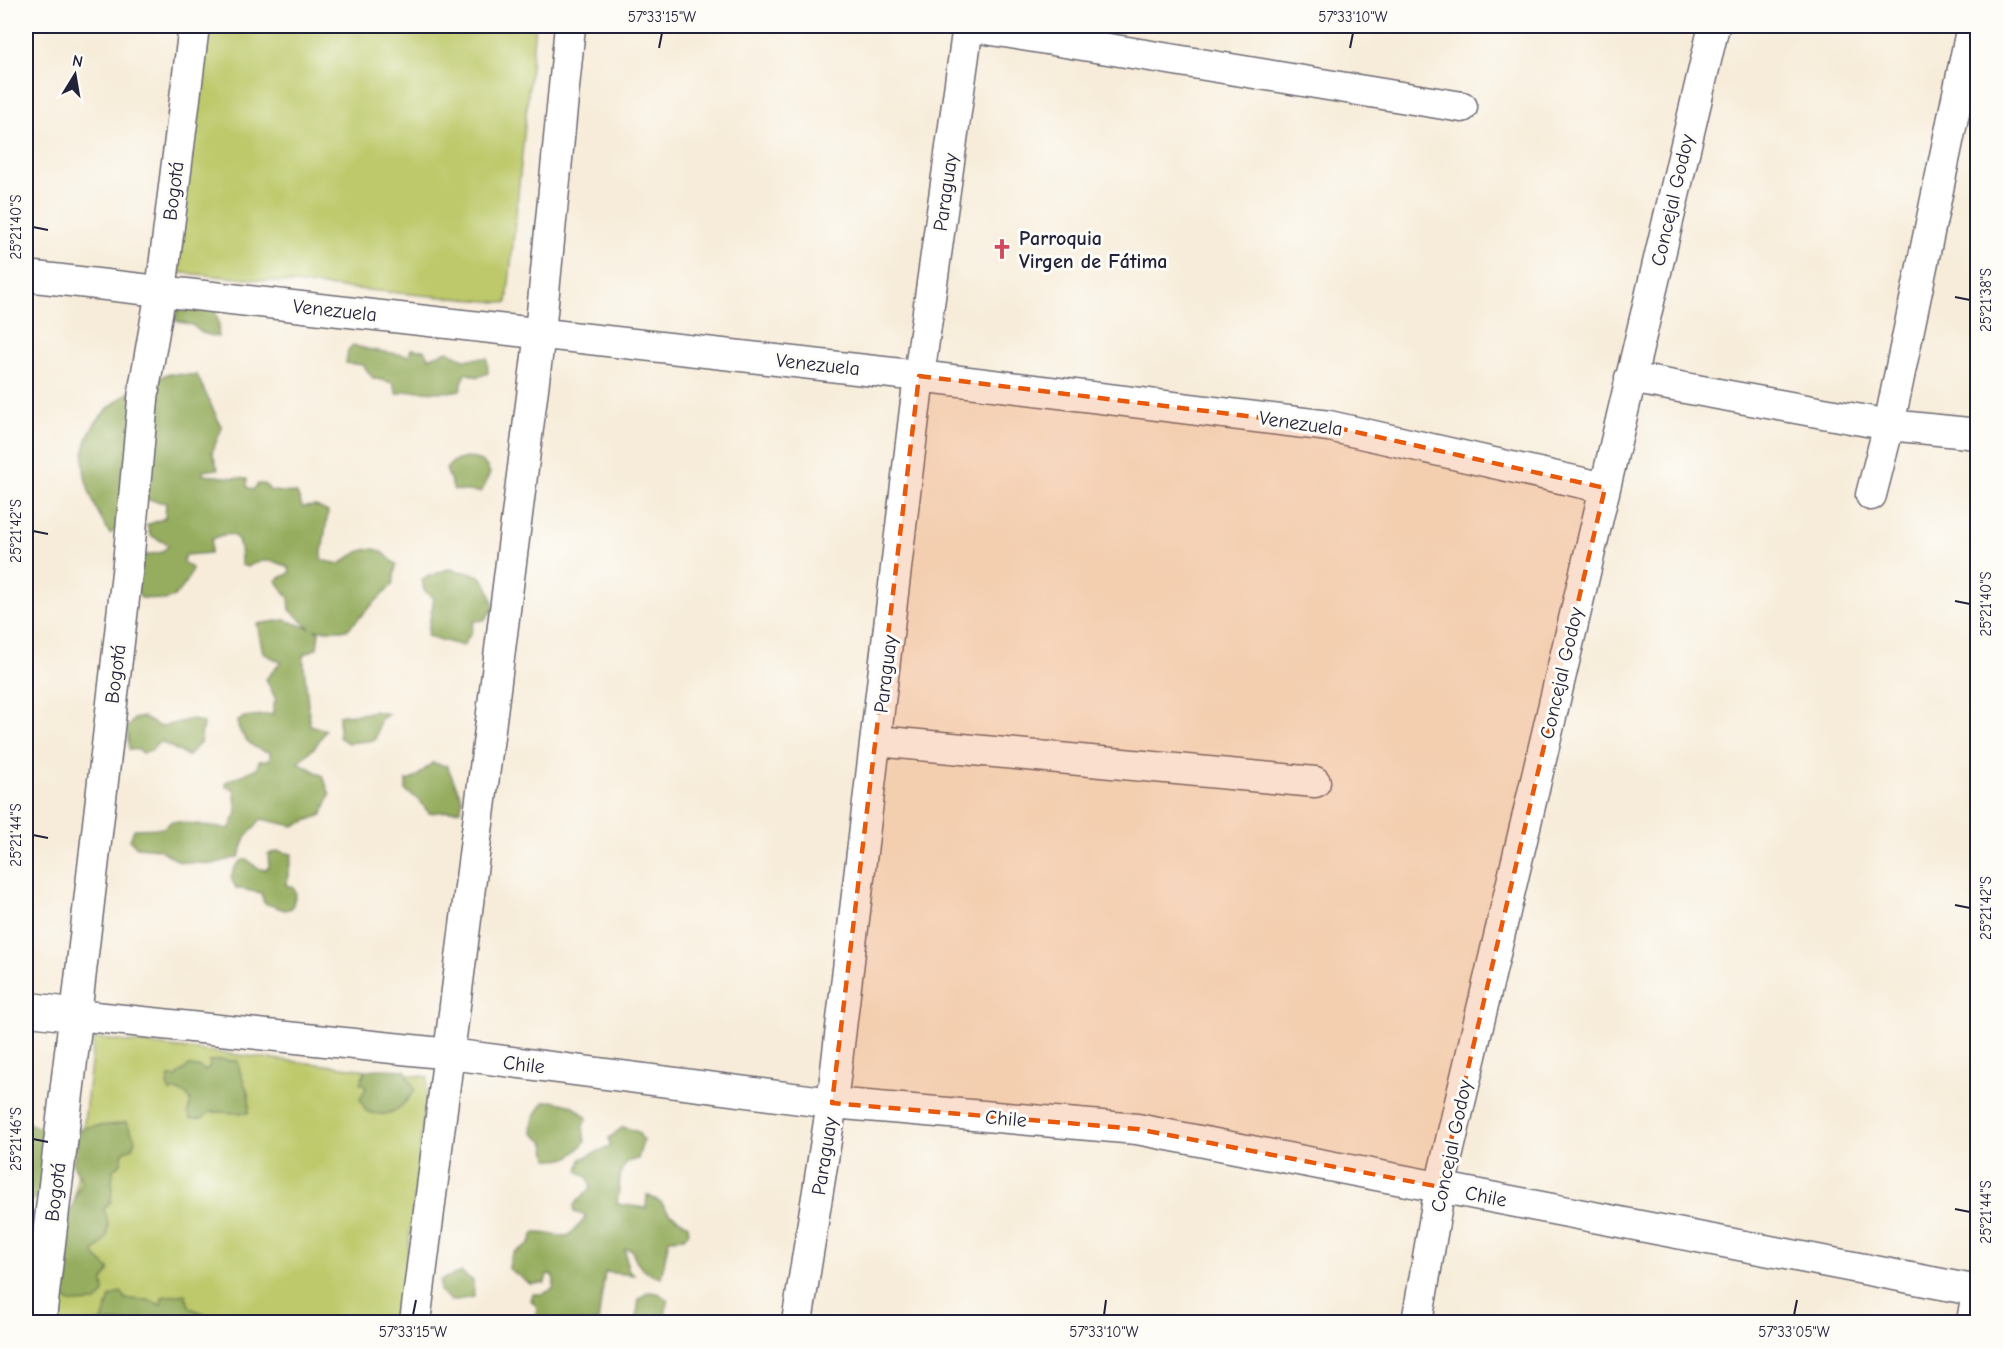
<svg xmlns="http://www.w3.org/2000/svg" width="2003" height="1348" viewBox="0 0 2003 1348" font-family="'Comic Neue',sans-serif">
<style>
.green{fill:#bdc96b;stroke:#707653;stroke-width:1.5}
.forest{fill:#96ad5f;stroke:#5c684d;stroke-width:1.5}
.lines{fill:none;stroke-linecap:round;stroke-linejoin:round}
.minor-casing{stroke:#6d6972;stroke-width:33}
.tertiary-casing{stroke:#6d6972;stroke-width:36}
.minor{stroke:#fff;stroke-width:30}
.tertiary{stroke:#fff;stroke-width:33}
.marked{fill:#e8590c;fill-opacity:0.2;stroke:#e8590c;stroke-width:4.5;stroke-dasharray:12 8;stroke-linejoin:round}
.ticks{fill:none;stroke:#22223b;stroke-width:2}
.labels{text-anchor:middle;stroke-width:6;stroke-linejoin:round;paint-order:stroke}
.street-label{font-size:20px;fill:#22223b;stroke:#fdfcf7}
.poi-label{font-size:20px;font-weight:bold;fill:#22223b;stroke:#fdfcf7;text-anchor:start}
.neatline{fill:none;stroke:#22223b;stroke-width:2}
.ticks-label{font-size:15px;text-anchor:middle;fill:#22223b}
</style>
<rect width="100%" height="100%" fill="#fdfcf7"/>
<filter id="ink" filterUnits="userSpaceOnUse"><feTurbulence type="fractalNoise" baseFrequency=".0167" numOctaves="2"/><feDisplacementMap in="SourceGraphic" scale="12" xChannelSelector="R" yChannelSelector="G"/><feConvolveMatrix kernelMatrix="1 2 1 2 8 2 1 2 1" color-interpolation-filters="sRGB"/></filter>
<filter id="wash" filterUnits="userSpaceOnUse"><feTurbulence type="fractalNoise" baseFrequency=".008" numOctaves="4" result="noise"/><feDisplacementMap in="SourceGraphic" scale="24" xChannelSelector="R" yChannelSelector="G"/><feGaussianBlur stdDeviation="1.35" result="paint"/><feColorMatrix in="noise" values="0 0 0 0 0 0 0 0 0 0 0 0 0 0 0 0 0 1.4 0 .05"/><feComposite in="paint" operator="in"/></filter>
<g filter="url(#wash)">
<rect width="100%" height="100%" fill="#f7ecd9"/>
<path class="green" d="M199 26H535L507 303 172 272Z
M94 1038 428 1077 400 1322H60Z"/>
<path class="forest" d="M181 305 213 306 219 323 218 337 202 333 192 325 177 321 175 317Z
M353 345C372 353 390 351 409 356L411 349 424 350 429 358 447 351 464 359 487 358 488 373 478 377 465 373 460 390C439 396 418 386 397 394L393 383 373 378 363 365 346 363 348 350Z
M167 374 197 375 222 428 212 452 218 469 203 471V475L247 479V487L253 490 258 484H264L271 491 297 493 302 507 316 506 328 512 321 560 340 564C351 555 371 542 385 554 389 558 391 561 396 564L393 584 347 630H314L319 632 317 648 303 655 310 725 326 730 315 747 298 762 323 776 330 795 322 815 293 826 261 819 246 837 239 857 213 864 180 862 159 849 137 847 130 840 134 829 163 828 172 821 229 829 237 813 234 789 226 787V782L257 768 259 761 270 760V752C254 751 240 737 237 722L244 717 273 714V705L276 700 266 679 281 662 263 653 257 624 285 620 310 628 290 610 289 598 276 580 290 573 289 568C276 560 260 558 248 567L241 565C241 545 241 525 212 539L210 553 186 555 183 562 192 568C190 579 178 598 165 600 158 600 149 598 141 598L134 588 143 556 162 552 169 545 150 535 147 525 165 518 166 503 145 499 123 525 110 534C76 478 67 431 130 392 141 384 155 381 167 374Z
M467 458C480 459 485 461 490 473L481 492 454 490 446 469 454 461Z
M448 569C483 575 485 572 494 608L484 620 474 621 471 633 463 646 427 636 434 598 424 590 422 579Z
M373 711 388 714 380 720 375 740 348 743 339 737V716C351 713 361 716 373 711Z
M143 717 160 727 192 719 203 723 200 743 188 756 160 741 151 751 142 753 138 750 129 749 127 728 134 719Z
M432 763 447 766 462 799 461 810 429 813 418 799 406 791V781L415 778Z
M278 851 292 854 286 885 293 887 296 893 292 908 285 910 264 903 261 893 236 888 231 878C234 868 237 861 247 859L257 868 265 870 269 867 268 854Z
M221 1060 238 1061C239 1080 254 1093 248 1113L210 1112 203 1118 191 1119 188 1112 191 1101 187 1095 176 1090 170 1092 167 1086 169 1077H176L188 1066 199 1067 205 1071 210 1067 209 1061Z
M381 1069 405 1070 415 1090C403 1107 389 1121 366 1111L360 1099 366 1088 364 1084 360 1083 366 1070Z
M552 1101 574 1106 587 1118 583 1126 585 1142C573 1156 568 1162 548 1159L545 1143 533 1133 532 1126 534 1117 544 1102Z
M26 1122 56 1135 48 1192 26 1204Z
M126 1122 135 1139 132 1148 123 1152 121 1163 113 1170 111 1201 104 1209C111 1228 111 1237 94 1252L96 1257 110 1270 103 1280 104 1293 96 1302 72 1303 60 1295 54 1274 63 1268 70 1212 82 1181 73 1164 79 1129C98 1123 109 1128 126 1122Z
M623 1127 638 1132 643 1140 638 1159 627 1162 621 1171 617 1204 646 1208 647 1195 661 1202 669 1213 688 1225 689 1232 684 1238 669 1239 661 1278C645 1273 636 1266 632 1250L625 1249 628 1270 634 1275 605 1272 598 1322H529L536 1315 537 1307 531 1300 533 1294H543L553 1289 554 1280 552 1275 547 1274 545 1283 530 1284 509 1269C511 1243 523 1254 530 1242 532 1238 532 1235 535 1233 547 1232 559 1238 570 1235 575 1227 582 1225 586 1216L574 1212V1205L591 1187 588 1178 578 1171 581 1159 610 1146 609 1138Z
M461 1272 473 1281 474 1297 451 1301 440 1291V1280Z
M121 1292 126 1299 148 1300 161 1305 162 1297 185 1294 190 1308 206 1314 208 1322H102L110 1297Z
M648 1292 658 1293 668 1300 664 1320 666 1322H636L639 1299Z"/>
</g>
<g filter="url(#ink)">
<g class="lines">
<g class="minor-casing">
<path id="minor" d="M194 26 161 291 144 389 128 564 76 1015 450 1054 832 1103 1137 1129 1978 1291
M968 26 1462 107
M26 276 919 376 1329 426 1605 488
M1630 378 1889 425 1978 434
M1871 495 1889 425 1972 26
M877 741 1315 782
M415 1322 540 333 570 26
M797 1322 832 1103 919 376 968 26
M1417 1322 1440 1187 1714 26
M1972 1322 1978 1286"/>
</g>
<g class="tertiary-casing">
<path id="tertiary" d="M26 1009 76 1015 39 1322"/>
</g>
<use href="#minor" class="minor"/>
<use href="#tertiary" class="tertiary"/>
</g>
</g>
<path class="marked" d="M919 376 1329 426 1605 488 1440 1187 1137 1129 832 1103Z"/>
<path class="ticks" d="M659 48 662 33M1350 48 1353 33M33 227 48 230M1955 297 1970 300M33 531 48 534M1955 601 1970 604M33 835 48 838M1955 905 1970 908M33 1139 48 1142M1955 1209 1970 1212M413 1315 416 1300M1104 1315 1106 1300M1794 1315 1797 1300"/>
<defs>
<g id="church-bare" transform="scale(1.62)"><path d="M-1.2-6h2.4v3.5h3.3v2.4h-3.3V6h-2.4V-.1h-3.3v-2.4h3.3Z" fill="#d1495b" stroke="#fdfcf7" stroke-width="2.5" paint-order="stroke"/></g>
</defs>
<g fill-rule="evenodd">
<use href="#church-bare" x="1002" y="249"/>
</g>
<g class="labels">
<g class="street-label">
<text transform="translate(173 191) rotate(-83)" y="7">Bogotá</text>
<text transform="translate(945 192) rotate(-82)" y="7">Paraguay</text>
<text transform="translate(1672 200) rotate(-77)" y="7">Concejal Godoy</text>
<text transform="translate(335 310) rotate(6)" y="7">Venezuela</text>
<text transform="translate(818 364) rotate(6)" y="7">Venezuela</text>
<text transform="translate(1301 423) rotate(8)" y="7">Venezuela</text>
<text transform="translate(1561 673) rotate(-77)" y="7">Concejal Godoy</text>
<text transform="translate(115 674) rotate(-83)" y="7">Bogotá</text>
<text transform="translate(885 674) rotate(-83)" y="7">Paraguay</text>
<text transform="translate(524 1064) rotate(7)" y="7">Chile</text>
<text transform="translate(1006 1118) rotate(5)" y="7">Chile</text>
<text transform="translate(1451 1146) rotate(-78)" y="7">Concejal Godoy</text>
<text transform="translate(824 1156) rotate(-81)" y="7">Paraguay</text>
<text transform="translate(55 1192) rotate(-83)" y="7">Bogotá</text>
<text transform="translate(1486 1196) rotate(11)" y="7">Chile</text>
</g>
<g class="poi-label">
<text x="1019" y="245">Parroquia<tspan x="1019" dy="23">Virgen de Fátima</tspan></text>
</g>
</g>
<rect width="2003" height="1348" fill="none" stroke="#fdfcf7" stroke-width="66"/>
<g transform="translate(75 75) rotate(11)" stroke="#fdfcf7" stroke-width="4.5" paint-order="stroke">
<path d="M0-4.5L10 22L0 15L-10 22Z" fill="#22223b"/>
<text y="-9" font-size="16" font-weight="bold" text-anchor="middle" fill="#22223b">N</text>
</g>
<rect x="33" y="33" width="1937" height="1282" class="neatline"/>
<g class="ticks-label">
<text x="662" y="22">57°33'15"W</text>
<text x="1353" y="22">57°33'10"W</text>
<text transform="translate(16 227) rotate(-90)" y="5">25°21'40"S</text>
<text transform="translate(1986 300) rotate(-90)" y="5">25°21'38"S</text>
<text transform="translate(16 531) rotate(-90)" y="5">25°21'42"S</text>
<text transform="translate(1986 604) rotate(-90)" y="5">25°21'40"S</text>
<text transform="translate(16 835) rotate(-90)" y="5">25°21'44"S</text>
<text transform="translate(1986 908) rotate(-90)" y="5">25°21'42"S</text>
<text transform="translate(16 1139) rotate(-90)" y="5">25°21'46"S</text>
<text transform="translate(1986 1212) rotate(-90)" y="5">25°21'44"S</text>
<text x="413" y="1337">57°33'15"W</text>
<text x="1104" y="1337">57°33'10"W</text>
<text x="1794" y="1337">57°33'05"W</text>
</g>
</svg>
